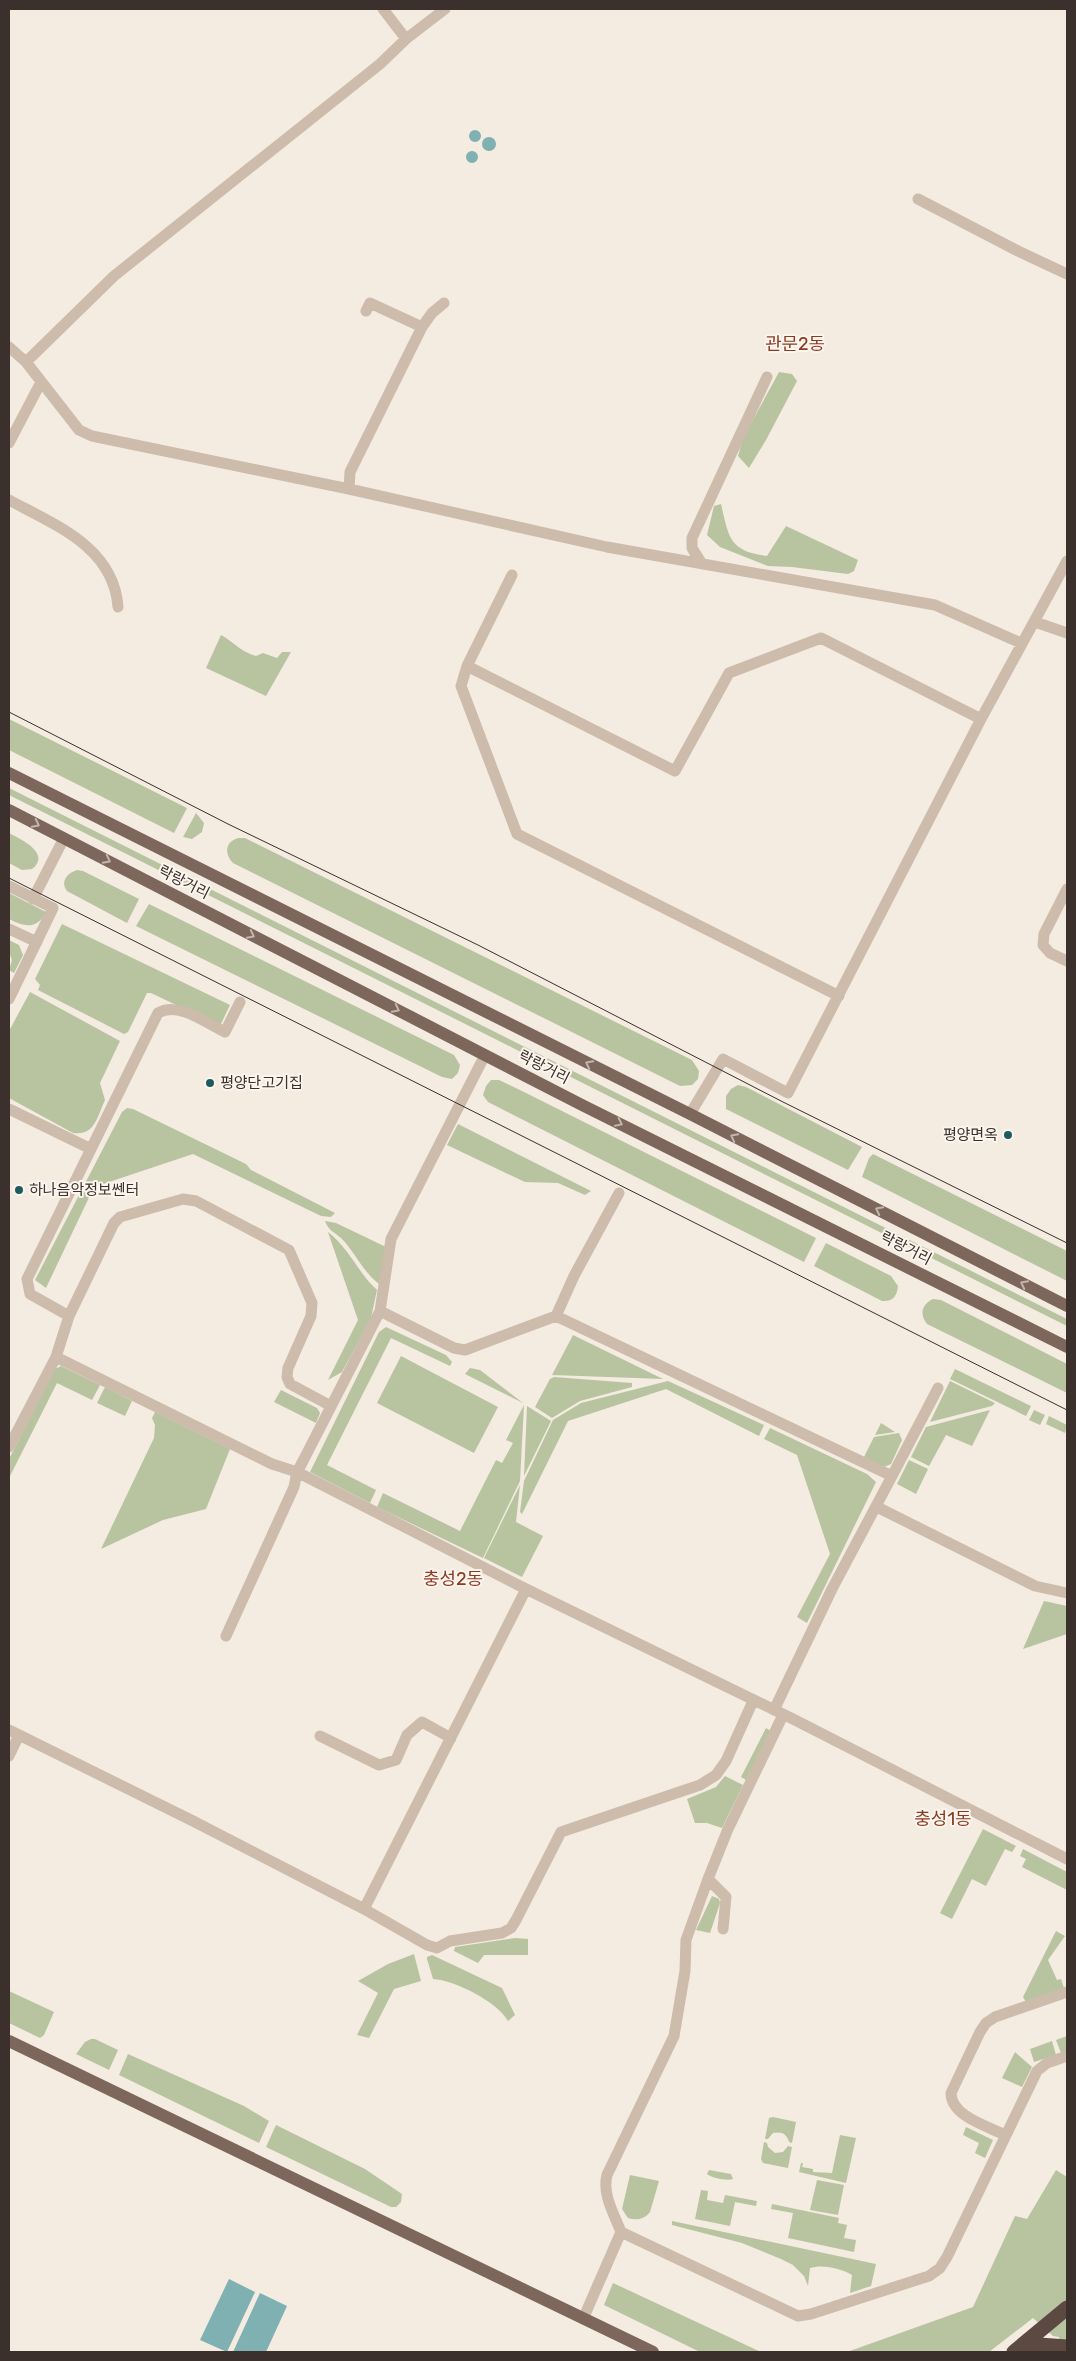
<svg xmlns="http://www.w3.org/2000/svg" width="1076" height="2361" viewBox="0 0 1076 2361" font-family="Rubik,'Noto Sans KR',sans-serif">
<style>
.green{fill:#b8c4a0}
.water{fill:#7fb0b2}
.lines{fill:none;stroke-linecap:round;stroke-linejoin:round}
.minor{stroke:#cdbbac;stroke-width:11}
.major{stroke:#7d675c;stroke-width:12}
.highway{stroke:#5c4a42;stroke-width:15}
.tram{stroke:#3b302b;stroke-width:1}
.oneway{stroke:#c2b5ac}
.poi-dot{fill:#1f5a5e;stroke:#fbf5ee;stroke-width:2}
.labels{text-anchor:middle;stroke-width:4;stroke-linejoin:round;paint-order:stroke}
.street-label{font-size:15px;fill:#3b302b;stroke:#fbf5ee}
.poi-label{font-size:15px;fill:#3b302b;stroke:#fbf5ee;text-anchor:start}
.quarter-label{font-size:18px;fill:#8c3b22;stroke:#fbf5ee}
</style>
<rect width="100%" height="100%" fill="#f4ebe1"/>
<path class="green" d="M779 372 792 374 797 381 766 440 749 468 738 456 743 438Z
M721 504C729 538 729 551 767 556L786 526 858 560 854 571 848 574 792 567 768 566 720 547 707 535 714 506Z
M221 635C234 642 241 652 256 656L263 653 277 658 282 652H291L266 696 206 668Z
M9 719 187 808 174 833 9 750Z
M9 788 1067 1319V1326L9 795Z
M196 813 204 823 202 832 192 839 183 837Z
M9 833C20 839 52 853 32 869L22 870 9 863Z
M238 838H245L692 1060 699 1071 698 1079 692 1085 680 1086 233 863C224 854 225 842 238 838Z
M77 870 83 871 139 899 127 923 67 891C60 882 67 873 77 870Z
M9 893 46 912C37 930 24 927 9 919Z
M149 904 454 1055 460 1065 458 1073 452 1079 442 1077 136 926Z
M62 924 230 1005 220 1026 151 993H147L128 1032 124 1034 38 990 40 985 35 979Z
M9 940 19 945 23 955 14 973 9 970 12 960 9 952Z
M30 992 120 1041 100 1083 105 1100C97 1117 95 1136 73 1133L9 1098V1031Z
M491 1080H499L524 1092 816 1238 804 1262 488 1102 483 1095 486 1086Z
M738 1085 746 1087 862 1147 848 1170 726 1109V1096L731 1089Z
M127 1108 133 1109 246 1164 251 1170 335 1213 331 1217 321 1216 193 1154 94 1187 46 1288 35 1280 122 1112Z
M458 1124 591 1191 585 1195 558 1183 525 1182 447 1145Z
M873 1154 1067 1251V1281L862 1177 869 1158Z
M325 1221 336 1223 386 1247 379 1284C363 1272 355 1252 341 1238 334 1232 328 1230 325 1221Z
M328 1232C350 1249 358 1273 377 1290L371 1318 342 1372 328 1380 358 1320Z
M826 1243 891 1276 898 1286C897 1296 893 1302 882 1301L814 1266Z
M933 1299 941 1300 1067 1364V1393L927 1324C919 1314 922 1304 933 1299Z
M386 1327 446 1355 452 1362 450 1366 391 1338 327 1465 376 1490 370 1503 310 1472 379 1332Z
M573 1335 663 1379 552 1375Z
M401 1356 498 1407 474 1453 377 1403Z
M61 1366 100 1385 92 1400 57 1383 9 1478V1459L55 1369Z
M470 1368 480 1370 523 1403 465 1374Z
M955 1369 1031 1406 1026 1416 950 1379Z
M554 1377 632 1383V1387L580 1401 552 1418 535 1407 550 1379Z
M668 1381 764 1425 759 1436 666 1389 568 1421 522 1514 520 1512 524 1481 553 1420 581 1403Z
M950 1381 995 1403 992 1406 930 1422Z
M105 1387 132 1401 125 1416 97 1403Z
M281 1390 317 1408 320 1413 316 1423 274 1402Z
M524 1405 520 1481 483 1558 377 1507 383 1493 460 1531 496 1460 502 1463 513 1443 506 1440Z
M527 1406 551 1421 524 1476Z
M990 1410 972 1446 946 1435 929 1466 911 1457 926 1427Z
M1034 1410 1045 1415 1040 1425 1029 1420Z
M155 1412 230 1449 206 1509 163 1520 101 1549 154 1438 155 1425 152 1418Z
M1049 1416 1067 1425 1065 1433 1046 1424Z
M881 1423 895 1432 875 1435Z
M770 1428 867 1474 876 1482 807 1623 797 1617 830 1554 797 1455 764 1439Z
M899 1433 902 1440 891 1464 884 1467 864 1457 874 1437Z
M909 1460 928 1469 916 1494 897 1484Z
M520 1485 516 1522 543 1536 522 1577 484 1558Z
M1044 1601 1067 1606V1634L1023 1649Z
M766 1728 771 1731 746 1780 741 1777Z
M725 1776 743 1785 722 1828 707 1823H695L687 1799 716 1787Z
M983 1829 1016 1846 1012 1852 1005 1849 986 1886 972 1879 952 1919 940 1913Z
M1023 1849 1067 1872V1890L1022 1867 1026 1859 1020 1856Z
M712 1896 719 1899 720 1903 710 1933 696 1930Z
M1056 1931 1065 1936 1048 1960 1057 1980 1061 1979 1064 1988 1026 2002 1023 1997Z
M515 1938 528 1939V1955H484L478 1963 454 1951 455 1947Z
M414 1954 421 1981 394 1989 369 2038 357 2035 378 1993 358 1981 388 1964Z
M432 1955 502 1988 515 2015 508 2021C498 2002 454 1980 433 1979L427 1959V1957Z
M9 1991 54 2012 44 2035 40 2038 9 2023Z
M1067 2036V2051L1061 2053 1056 2040Z
M91 2039H95L118 2050 109 2070 76 2054 85 2042Z
M1052 2041 1056 2055 1034 2062 1030 2049Z
M1015 2052 1032 2067 1022 2087 1002 2078Z
M128 2054 244 2106 269 2121 259 2143 119 2075Z
M773 2117 796 2122 792 2143 789 2142C787 2134 782 2131 773 2133L768 2139H765L769 2118Z
M276 2125 365 2169 402 2194 401 2202 396 2207H391L266 2147Z
M966 2127 993 2140 985 2158 975 2153 979 2143 963 2135Z
M840 2135 856 2138 846 2183 799 2172 801 2163H803L802 2167 813 2169V2172L832 2173Z
M764 2142 767 2143 768 2147 775 2153 783 2152 788 2146 792 2147 788 2168 763 2163 761 2159Z
M709 2170 731 2174 733 2179C727 2181 712 2178 707 2174Z
M1056 2170 1067 2177V2352H1060L1059 2337 1053 2336 1033 2318 989 2352H847L973 2307 1015 2216 1027 2219Z
M630 2175 659 2181 650 2212C645 2219 636 2221 628 2218L622 2209Z
M817 2180 844 2185 838 2215 810 2210Z
M701 2190 708 2191 707 2200 723 2203 725 2195 757 2201 756 2206 735 2202 730 2226 695 2219Z
M772 2204 839 2218 838 2223 847 2225 844 2238 856 2240 854 2252 788 2238 793 2213 771 2209Z
M672 2221 876 2264 871 2286 850 2293 852 2275C841 2268 822 2264 810 2268L808 2286 804 2276 793 2265 781 2259 742 2243 672 2225Z
M613 2283 761 2352H700L604 2305Z"/>
<path class="water" d="M469 136a6 6 0 1 1 12 0a6 6 0 1 1-12 0Z
M482 144a7 7 0 1 1 14 0a7 7 0 1 1-14 0Z
M466 157a6 6 0 1 1 12 0a6 6 0 1 1-12 0Z
M229 2279 255 2292 227 2352 200 2340Z
M260 2293 287 2306 266 2352H233Z"/>
<g class="lines">
<path class="minor" d="M383 9 406 39
M918 199 1018 251 1067 274
M366 311 370 303 422 327
M9 347 26 362 79 430 92 436 349 489 607 547 935 605 1021 643
M26 362 114 276 380 64 406 39 445 9
M9 443 41 382
M349 489 350 472 422 327 432 313 444 303
M9 500C55 525 114 547 118 607
M702 564 692 548V538L767 377
M512 575 467 666 461 686 517 834 839 996
M1035 622 1067 633
M467 666 675 771 729 673 821 638 981 719
M9 886 53 908 9 999
M1067 889 1044 934 1043 945 1050 953 1067 961
M33 899 64 838
M9 929 37 942
M9 1109 91 1149 158 1013C178 1001 206 1023 225 1032L240 1002
M690 1114 723 1059 788 1093 981 719 1067 561
M91 1149 27 1279 30 1294 69 1316 56 1357 272 1464 297 1472 526 1589 793 1719 1067 1859
M380 1311 454 1348 465 1350 556 1316 892 1476 832 1589 774 1710
M69 1316 114 1223 120 1217 183 1199 196 1201 289 1250 312 1303 311 1316 288 1368 287 1377 290 1384 331 1406
M556 1316 574 1276 619 1193
M9 1447 56 1357
M892 1476 938 1388
M877 1507 1035 1586 1067 1593
M226 1636 294 1487 297 1472 303 1461 380 1311 391 1239 485 1055
M9 1730 191 1820 364 1909 526 1589
M320 1736 379 1765 396 1760 407 1735 422 1722 451 1738
M9 1756 19 1735
M364 1909 427 1945 437 1948 450 1941 502 1933 511 1928 516 1920 561 1832 700 1785 716 1775 726 1761 753 1701
M723 1929 726 1897 708 1879 728 1829 783 1715
M1005 2135C987 2126 951 2116 951 2093L980 2032 986 2023 995 2017 1067 1992
M621 2232 798 2316 811 2314 929 2276 940 2268 947 2257 1037 2071 1047 2063 1067 2056
M583 2319 621 2232C614 2214 602 2194 607 2175L674 2036 685 1971 686 1940 708 1879"/>
<path class="major" d="M9 773 690 1114 1067 1306
M9 810 582 1105 1067 1347
M9 2041 653 2352"/>
<path class="highway" d="M1019 2350 1039 2345 1067 2347
M1014 2352 1067 2308"/>
<path class="tram" d="M9 712 228 824 478 945 783 1102 1067 1243
M9 878 1067 1410"/>
</g>
<defs><path id="oneway-chevron" d="M-2-3.5L2.5 0L-2 3.5" fill="none" stroke-width="1.6" stroke-linecap="round" stroke-linejoin="round" transform="scale(1.25)"/></defs>
<g class="oneway">
<use href="#oneway-chevron" transform="translate(36 824) rotate(27)"/>
<use href="#oneway-chevron" transform="translate(107 860) rotate(27)"/>
<use href="#oneway-chevron" transform="translate(251 935) rotate(27)"/>
<use href="#oneway-chevron" transform="translate(396 1009) rotate(27)"/>
<use href="#oneway-chevron" transform="translate(589 1064) rotate(-153)"/>
<use href="#oneway-chevron" transform="translate(619 1123) rotate(26)"/>
<use href="#oneway-chevron" transform="translate(734 1137) rotate(-153)"/>
<use href="#oneway-chevron" transform="translate(879 1210) rotate(-153)"/>
<use href="#oneway-chevron" transform="translate(1024 1284) rotate(-153)"/>
</g>
<g class="poi-dot">
<circle cx="210" cy="1083" r="5"/>
<circle cx="1008" cy="1135" r="5"/>
<circle cx="19" cy="1190" r="5"/>
</g>
<g class="labels">
<g class="street-label">
<text transform="translate(184 882) rotate(27)" y="5">락랑거리</text>
<text transform="translate(544 1067) rotate(27)" y="5">락랑거리</text>
<text transform="translate(906 1248) rotate(27)" y="5">락랑거리</text>
</g>
<g class="poi-label">
<text x="220" y="1088">평양단고기집</text>
<text x="998" y="1140" text-anchor="end">평양면옥</text>
<text x="29" y="1195">하나음악정보쎈터</text>
</g>
<g class="quarter-label">
<text x="795" y="350">관문2동</text>
<text x="453" y="1585">충성2동</text>
<text x="943" y="1825">충성1동</text>
</g>
</g>
<rect width="1076" height="2361" fill="none" stroke="#3b302b" stroke-width="20"/>
</svg>
